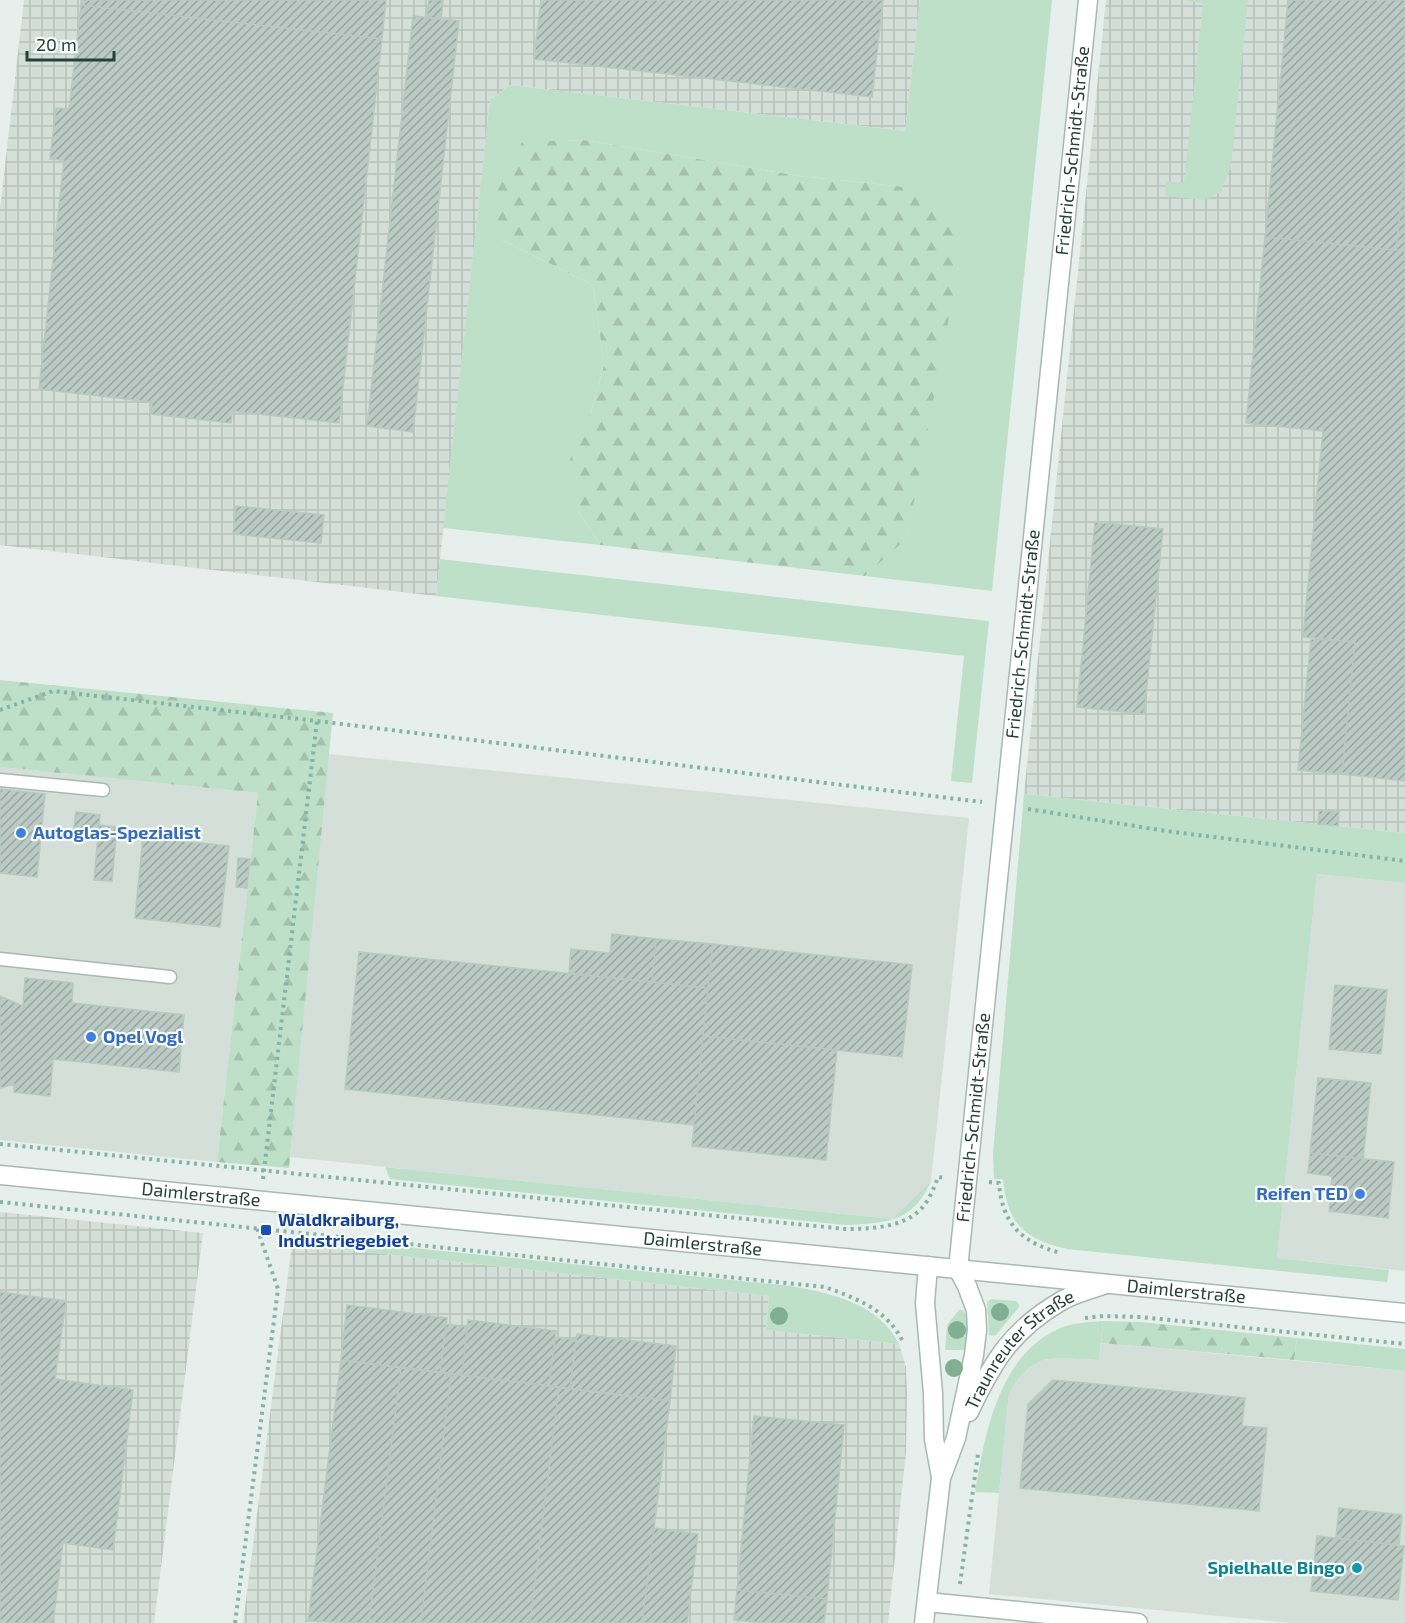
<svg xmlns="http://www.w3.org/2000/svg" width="1405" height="1623" viewBox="0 0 1405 1623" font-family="'Exo 2',sans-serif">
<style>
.built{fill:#d4dfda}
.industrial{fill:url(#industrial-grid)}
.grass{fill:#bfe0c8}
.forest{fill:url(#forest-firs)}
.building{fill:url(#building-hatch);stroke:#b8c9c2;stroke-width:1.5}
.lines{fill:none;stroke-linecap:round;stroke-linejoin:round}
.service-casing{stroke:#a8b8b2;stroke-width:15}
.minor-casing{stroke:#a8b8b2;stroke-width:21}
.tertiary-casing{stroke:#a8b8b2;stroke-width:21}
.path{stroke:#86b3a5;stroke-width:4;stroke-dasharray:3 4.5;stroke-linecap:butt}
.service{stroke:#fff;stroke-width:12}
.minor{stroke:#fff;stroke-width:18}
.tertiary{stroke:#fff;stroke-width:18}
.tree{fill:#80af93}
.shop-dot{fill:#3f7fe0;stroke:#f7fbf9;stroke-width:2}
.transit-dot{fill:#1a4fb4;stroke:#f7fbf9;stroke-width:2}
.culture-dot{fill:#0f9aa8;stroke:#f7fbf9;stroke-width:2}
.labels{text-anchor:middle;stroke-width:4.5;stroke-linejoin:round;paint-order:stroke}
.street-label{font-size:18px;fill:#24423a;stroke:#f7fbf9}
.shop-label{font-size:18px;font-weight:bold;fill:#366cbe;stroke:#f7fbf9;text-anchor:start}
.transit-label{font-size:18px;font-weight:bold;fill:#164399;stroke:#f7fbf9;text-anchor:start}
.culture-label{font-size:18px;font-weight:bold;fill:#0d838f;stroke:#f7fbf9;text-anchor:end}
</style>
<defs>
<pattern id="industrial-grid" width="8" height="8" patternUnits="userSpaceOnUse" patternTransform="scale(1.5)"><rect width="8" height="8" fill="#d4dfda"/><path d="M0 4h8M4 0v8" fill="none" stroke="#b6c1bc"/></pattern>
<pattern id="forest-firs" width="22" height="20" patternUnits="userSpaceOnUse" patternTransform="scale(1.5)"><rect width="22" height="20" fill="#bfe0c8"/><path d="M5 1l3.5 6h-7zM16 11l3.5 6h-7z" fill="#a4c1ad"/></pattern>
<pattern id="building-hatch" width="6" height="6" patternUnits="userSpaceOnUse" patternTransform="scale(1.5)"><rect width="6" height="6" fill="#bbcac4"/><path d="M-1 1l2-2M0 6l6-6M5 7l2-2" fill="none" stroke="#98a6a0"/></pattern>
</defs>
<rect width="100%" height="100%" fill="#e6efeb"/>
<path class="built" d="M328 754 969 818 931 1181 892 1219 290 1157Z
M0 767 258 793 217 1162 0 1140Z
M1317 874 1405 883V1271L1277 1258Z
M1101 1343 1405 1371V1623H1292L989 1594 1009 1393 1018 1379 1030 1367 1043 1360 1057 1358 1099 1360Z"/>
<path class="industrial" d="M24 0H920L905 131 510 85 490 100 436 596 0 545V209Z
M1106 0H1405V833L1024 794Z
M0 1212 203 1233 154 1623H0Z
M292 1244 769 1296 766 1330 899 1344 906 1367 907 1393 906 1452 888 1623H243Z"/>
<path class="grass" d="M920 0H1052L992 591 865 576 907 537 920 467 905 187 800 176 584 140 522 143 500 239 593 285 604 365 591 412 577 509 600 545 443 528 490 100 510 85 905 131Z
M1182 0H1248L1231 166 1221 192 1204 200 1165 196 1166 181 1184 183 1203 3Z
M440 559 989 621 972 783 951 781 964 656 436 596Z
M1024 794 1405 833V883L1317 874 1277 1258 1389 1270 1387 1282 1067 1249C1024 1239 1007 1223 1003 1179H994L993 1154Z
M385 1167 892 1219 931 1181C913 1223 886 1223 845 1225L390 1179Z
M293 1236 791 1286C833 1294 878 1303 899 1344L766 1330 769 1296 292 1244Z
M991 1299 1016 1301 1019 1304V1307L996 1335 992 1336 989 1335 987 1302Z
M959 1310H963C972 1322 967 1337 964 1350H945L947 1325Z
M1103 1321 1099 1360 1057 1358 1043 1360 1030 1367 1018 1379 1009 1393 999 1493 975 1492C985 1434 998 1357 1058 1329 1072 1323 1087 1322 1103 1321Z
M1297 1338 1405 1349V1371L1294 1360Z"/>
<path class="forest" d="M584 140 800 176 905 187 941 205 961 255 907 538 865 576 600 545 577 509 569 462 591 412 604 365 593 285 500 239 491 200 522 142Z
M0 680 333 713 289 1168 217 1162 258 793 0 767Z
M1103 1321 1141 1322 1297 1338 1294 1360 1101 1343Z"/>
<path class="building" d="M81 0H386L382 39 81 5Z
M429 0H443L441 19 427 18Z
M541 0H883L872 97 534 59Z
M1288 0H1405V163L1396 250 1265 237Z
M81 5 382 39 339 423 232 411 231 423 151 414 152 402 39 389 64 160 50 159 56 108 69 109Z
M413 16 459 21 413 432 367 426Z
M1405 163V251L1396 250Z
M1265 237 1405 251V781L1342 774 1355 642 1303 637 1323 431 1246 423Z
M236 506 324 515 321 543 233 534Z
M1095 522 1163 529 1144 714 1077 707Z
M1311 639 1355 642 1342 774 1298 770Z
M0 789 45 794 37 877 0 873Z
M1319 810 1339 812 1338 826 1318 824Z
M76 812 100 815 98 839 73 836Z
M99 825 117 827 112 881 94 880Z
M143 837 229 846 220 927 135 918Z
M238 858 250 859 247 888 236 887Z
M612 934 656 939 652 982 569 973 571 949 610 953Z
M656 939 713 944 708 988 652 982Z
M713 944 912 965 902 1057 703 1036Z
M359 952 708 988 694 1125 345 1089Z
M25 978 73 983 72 1003 184 1015 179 1072 53 1059 50 1096 14 1092V1084L0 1088V996L23 1006Z
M1335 985 1387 990 1381 1054 1329 1049Z
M703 1036 837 1050 826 1160 692 1146Z
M1318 1078 1371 1083 1363 1159 1310 1153Z
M1310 1153 1394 1162 1388 1218 1329 1211 1332 1176 1308 1173Z
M0 1292 66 1301 55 1379 133 1390 113 1550 63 1543 53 1623H0Z
M347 1305 447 1318 440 1372 341 1360Z
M468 1320 556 1331 549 1386 462 1375Z
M446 1324 467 1327 462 1375 440 1372Z
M577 1334 676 1346 670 1401 570 1389Z
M555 1337 576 1340 570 1389 549 1386Z
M341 1360 401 1368 369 1623 308 1621Z
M401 1368 451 1374 421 1623H369Z
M451 1374 559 1387 530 1623H421Z
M1053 1380 1245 1398 1242 1426 1267 1428 1259 1511 1020 1488 1028 1404Z
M559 1387 670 1401 642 1623H530Z
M754 1416 844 1425 827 1599 737 1590Z
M1339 1508 1402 1515 1399 1545 1336 1538Z
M654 1528 698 1534 687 1623H642Z
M1317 1536 1404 1546 1398 1600 1311 1591Z
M737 1590 827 1599 824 1623H764L734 1620Z"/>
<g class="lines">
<g class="service-casing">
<path id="service" d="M0 780 103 790
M0 959 170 977"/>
</g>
<g class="minor-casing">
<g id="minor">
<path d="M928 1266 925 1303 933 1393 934 1439 941 1477"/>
<path id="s1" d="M969 1412C993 1361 1012 1329 1063 1300 1076 1293 1092 1289 1106 1284"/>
<path d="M927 1602 1138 1623"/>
<path id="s2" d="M924 1623 941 1478 956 1438 974 1355 977 1330 976 1310 967 1286 958 1269 1088 0"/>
</g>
</g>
<g class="tertiary-casing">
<g id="tertiary">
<path id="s3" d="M0 1175 1405 1313"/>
</g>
</g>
<path class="path" d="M0 710 53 691 317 721 982 802
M1028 809 1166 831 1405 861
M0 1144 845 1229C868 1229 902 1228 920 1210 929 1201 934 1188 938 1177L946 1178
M263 1179 317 721
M989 1182 999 1183C1002 1224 1022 1243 1061 1253
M0 1202 825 1287C856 1298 888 1310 903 1342
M1085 1318 1103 1316 1140 1317 1405 1344
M960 1584 978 1454
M235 1623 278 1289 257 1228"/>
<use href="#service" class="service"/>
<use href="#minor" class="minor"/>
<use href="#tertiary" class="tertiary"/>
</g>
<g class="tree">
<circle cx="1000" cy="1312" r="9"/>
<circle cx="779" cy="1316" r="9"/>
<circle cx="957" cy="1330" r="9"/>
<circle cx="954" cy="1368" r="9"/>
</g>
<g class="shop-dot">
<circle cx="21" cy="833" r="6"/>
<circle cx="91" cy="1037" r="6"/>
<circle cx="1360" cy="1194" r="6"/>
</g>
<rect class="transit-dot" x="260" y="1224" width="12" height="12" rx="3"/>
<circle class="culture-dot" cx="1357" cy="1568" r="6"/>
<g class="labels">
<g class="street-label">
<text dy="6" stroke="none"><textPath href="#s2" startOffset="1488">Friedrich-Schmidt-Straße</textPath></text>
<text dy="6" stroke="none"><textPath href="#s2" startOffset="1002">Friedrich-Schmidt-Straße</textPath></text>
<text dy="6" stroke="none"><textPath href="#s2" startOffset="516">Friedrich-Schmidt-Straße</textPath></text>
<text dy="6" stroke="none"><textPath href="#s3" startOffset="202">Daimlerstraße</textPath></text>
<text dy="6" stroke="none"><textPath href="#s3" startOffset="706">Daimlerstraße</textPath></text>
<text dy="6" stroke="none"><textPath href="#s3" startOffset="1192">Daimlerstraße</textPath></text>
<text dy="6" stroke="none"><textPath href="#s1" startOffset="82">Traunreuter Straße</textPath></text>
</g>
<g class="shop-label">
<text x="33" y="839">Autoglas-Spezialist</text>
<text x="103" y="1043">Opel Vogl</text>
<text x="1348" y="1200" text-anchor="end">Reifen TED</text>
</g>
<g class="transit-label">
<text x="278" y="1226">Waldkraiburg,<tspan x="278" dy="21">Industriegebiet</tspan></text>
</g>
<g class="culture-label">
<text x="1345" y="1574">Spielhalle Bingo</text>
</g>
</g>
<path d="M27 51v9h87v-9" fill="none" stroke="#24423a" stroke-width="3"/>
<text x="36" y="51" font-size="18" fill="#24423a" stroke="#f7fbf9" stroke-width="4.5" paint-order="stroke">20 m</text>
</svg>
